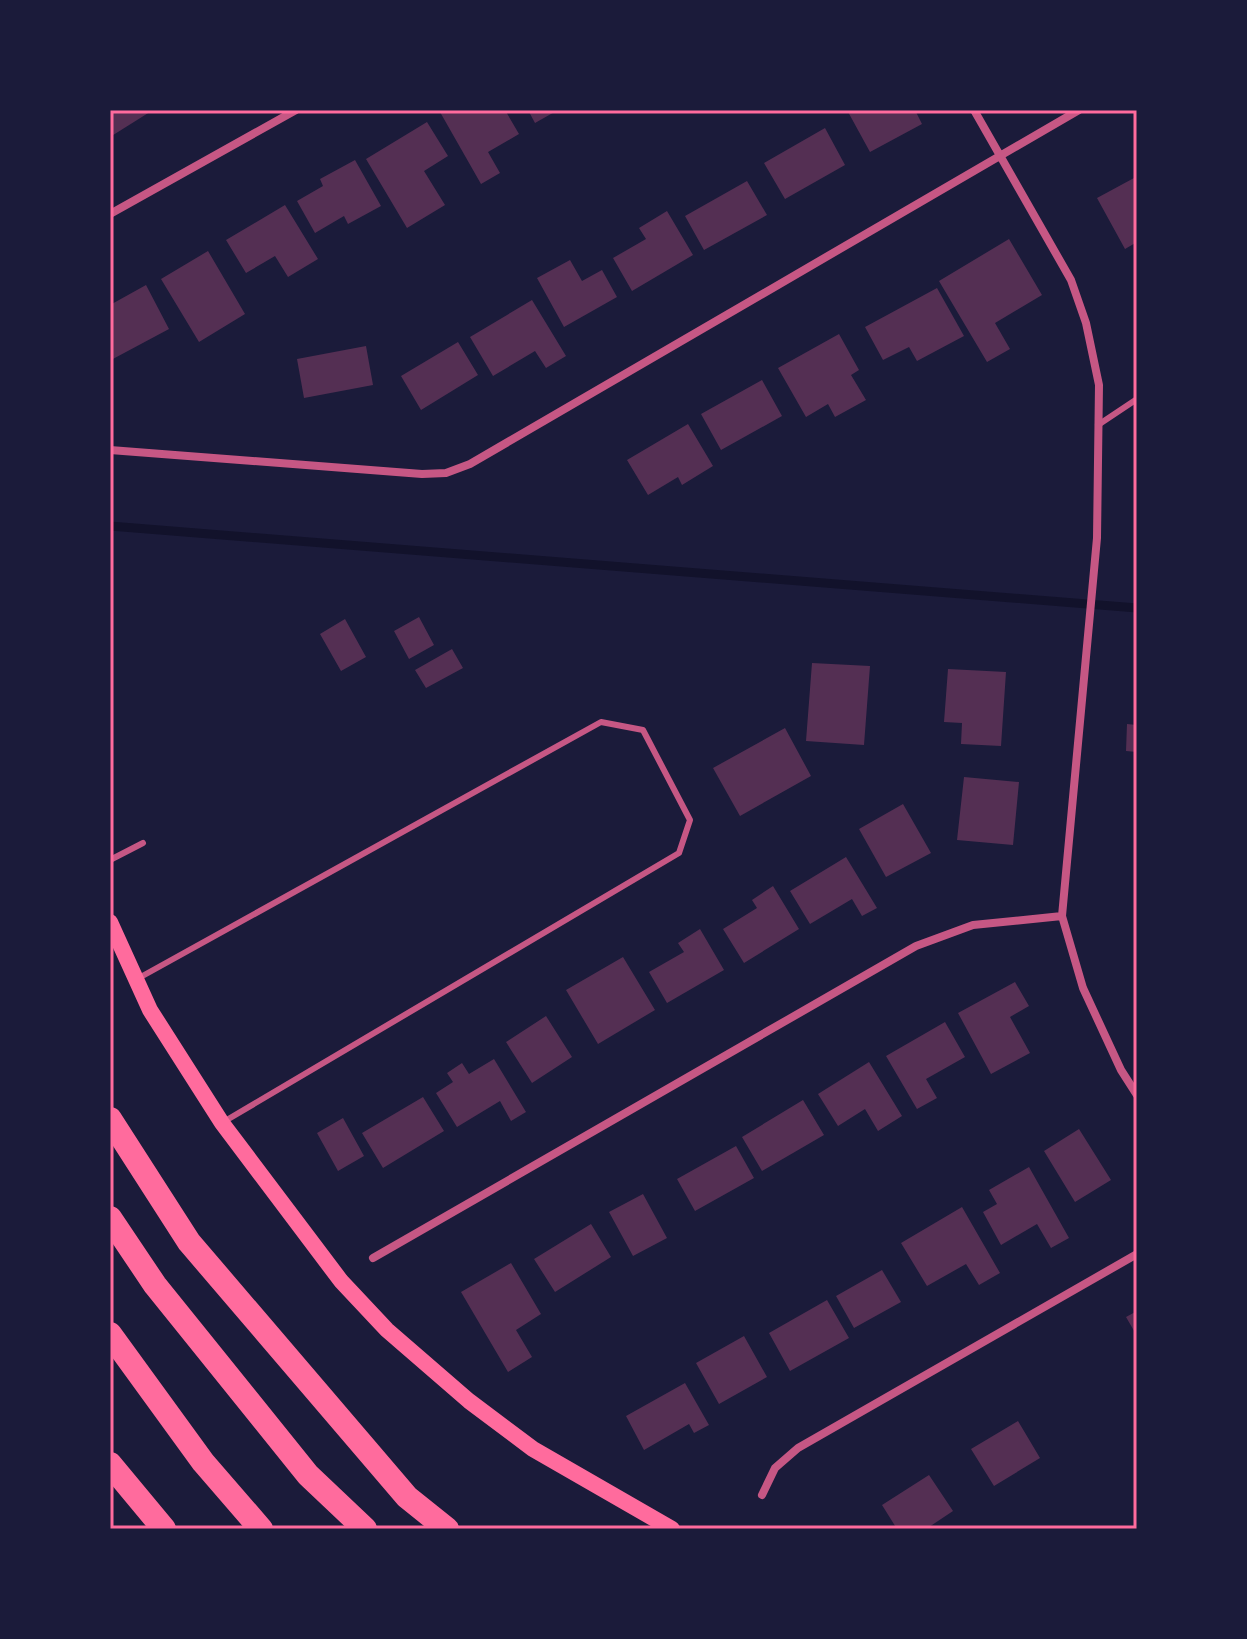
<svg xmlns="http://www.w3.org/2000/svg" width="1247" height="1639" viewBox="0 0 1247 1639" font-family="Merriweather,serif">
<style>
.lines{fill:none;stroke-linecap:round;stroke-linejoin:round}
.stream{stroke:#12122b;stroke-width:9}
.building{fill:#542f53}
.service{stroke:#c65784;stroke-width:6}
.minor{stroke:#c65784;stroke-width:8}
.secondary{stroke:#ff6b9d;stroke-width:16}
.motorway{stroke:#ff6b9d;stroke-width:24}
.neatline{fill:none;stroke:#ff6b9d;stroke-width:3}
</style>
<rect width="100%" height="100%" fill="#1b1b3a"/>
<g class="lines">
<path class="stream" d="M110 526 1137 608"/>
</g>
<path class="building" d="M110 110H153L110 137Z
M443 110H505L519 134 488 152 500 173 481 184 440 112Z
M528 110H558L535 123Z
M847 110H915L922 124 870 152Z
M427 122 448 156 424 171 445 205 407 228 366 159Z
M825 128 845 165 785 199 764 163Z
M355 160 381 206 348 224 344 216 315 233 297 201 323 186 320 179Z
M1134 178 1137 182V242L1125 249 1097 198Z
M747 181 767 215 704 250 685 216Z
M285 205 318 259 288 277 275 256 246 273 226 240Z
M667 211 693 255 632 291 613 258 646 239 639 228Z
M1009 239 1042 295 995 323 1010 349 987 362 939 281Z
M208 251 245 314 199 342 161 279Z
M570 260 582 281 602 270 617 297 564 327 537 278Z
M146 285 169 329 111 360 110 305Z
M937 288 964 336 917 361 909 347 883 360 865 327Z
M532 300 566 356 546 368 535 351 493 376 470 337Z
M839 334 859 370 851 375 866 400 835 417 828 404 806 417 778 368Z
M458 342 478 375 421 410 401 376Z
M366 346 373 385 304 398 297 359Z
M762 380 782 416 721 450 701 414Z
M688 424 713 466 682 485 678 477 648 495 627 460Z
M419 617 434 645 409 659 394 631Z
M345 619 366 657 341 671 320 634Z
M452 649 463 668 426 688 415 670Z
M812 663 870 666 864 745 806 741Z
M948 669 1006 672 1001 746 961 744 962 723 944 722Z
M1127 724 1137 725V752L1126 751Z
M785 728 811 776 740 816 713 768Z
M964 777 1019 782 1013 845 957 840Z
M903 804 931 853 886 877 859 829Z
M846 857 877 908 862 916 852 899 810 924 790 891Z
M773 886 799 929 744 963 723 929 757 908 752 900Z
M700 929 724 970 667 1003 649 972 684 952 678 943Z
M623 957 655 1010 598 1044 566 990Z
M1015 982 1029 1006 1010 1017 1030 1053 991 1074 958 1013Z
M546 1016 572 1057 532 1083 506 1042Z
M945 1022 965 1057 926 1079 937 1098 917 1109 886 1056Z
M494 1059 526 1112 511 1121 500 1101 457 1127 436 1093 453 1082 447 1073 462 1063 469 1074Z
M869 1062 902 1116 878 1131 865 1109 838 1126 818 1094Z
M423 1097 444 1131 383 1168 362 1133Z
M803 1100 824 1135 762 1171 742 1137Z
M343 1118 364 1156 338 1171 317 1133Z
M1079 1129 1111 1180 1075 1202 1044 1151Z
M736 1146 754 1178 695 1211 677 1179Z
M1029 1167 1069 1238 1051 1248 1037 1224 1001 1245 983 1212 997 1204 989 1190Z
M643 1194 667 1238 633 1256 609 1212Z
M962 1207 1000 1273 979 1285 966 1264 927 1286 901 1243Z
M591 1224 611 1257 555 1292 534 1259Z
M511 1263 541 1314 516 1330 532 1357 508 1372 461 1292Z
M882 1270 901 1302 854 1328 836 1296Z
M827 1300 849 1338 790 1371 769 1333Z
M1137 1311V1336L1126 1317Z
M744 1336 767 1377 719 1404 696 1363Z
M685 1383 709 1425 694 1433 689 1424 644 1450 626 1416Z
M1018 1421 1040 1458 994 1486 971 1449Z
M929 1475 953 1511 926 1529H897L882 1505Z"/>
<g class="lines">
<path class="service" d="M1098 425 1137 399
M110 860 143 843
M137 979 601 722 643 730 690 820 679 853 225 1121"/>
<path class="minor" d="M974 110 1071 280 1086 323 1099 385 1097 538 1062 916 1083 988 1121 1070 1137 1095
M110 214 296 110
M110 450 422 474 446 473 470 464 1079 110
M373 1258 916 946 973 925 1062 916
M762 1495 775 1468 798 1448 1137 1254"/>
<path class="secondary" d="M110 922 150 1010 222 1123 341 1281 387 1330 469 1401 533 1449 672 1529"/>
<path class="motorway" d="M110 1119 189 1242 407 1497 447 1529
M110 1218 155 1285 308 1475 365 1529
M110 1334 203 1462 261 1529
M110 1464 164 1529"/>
</g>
<rect width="1247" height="1639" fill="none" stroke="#1b1b3a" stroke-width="224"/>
<rect x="112" y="112" width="1023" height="1415" class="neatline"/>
</svg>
